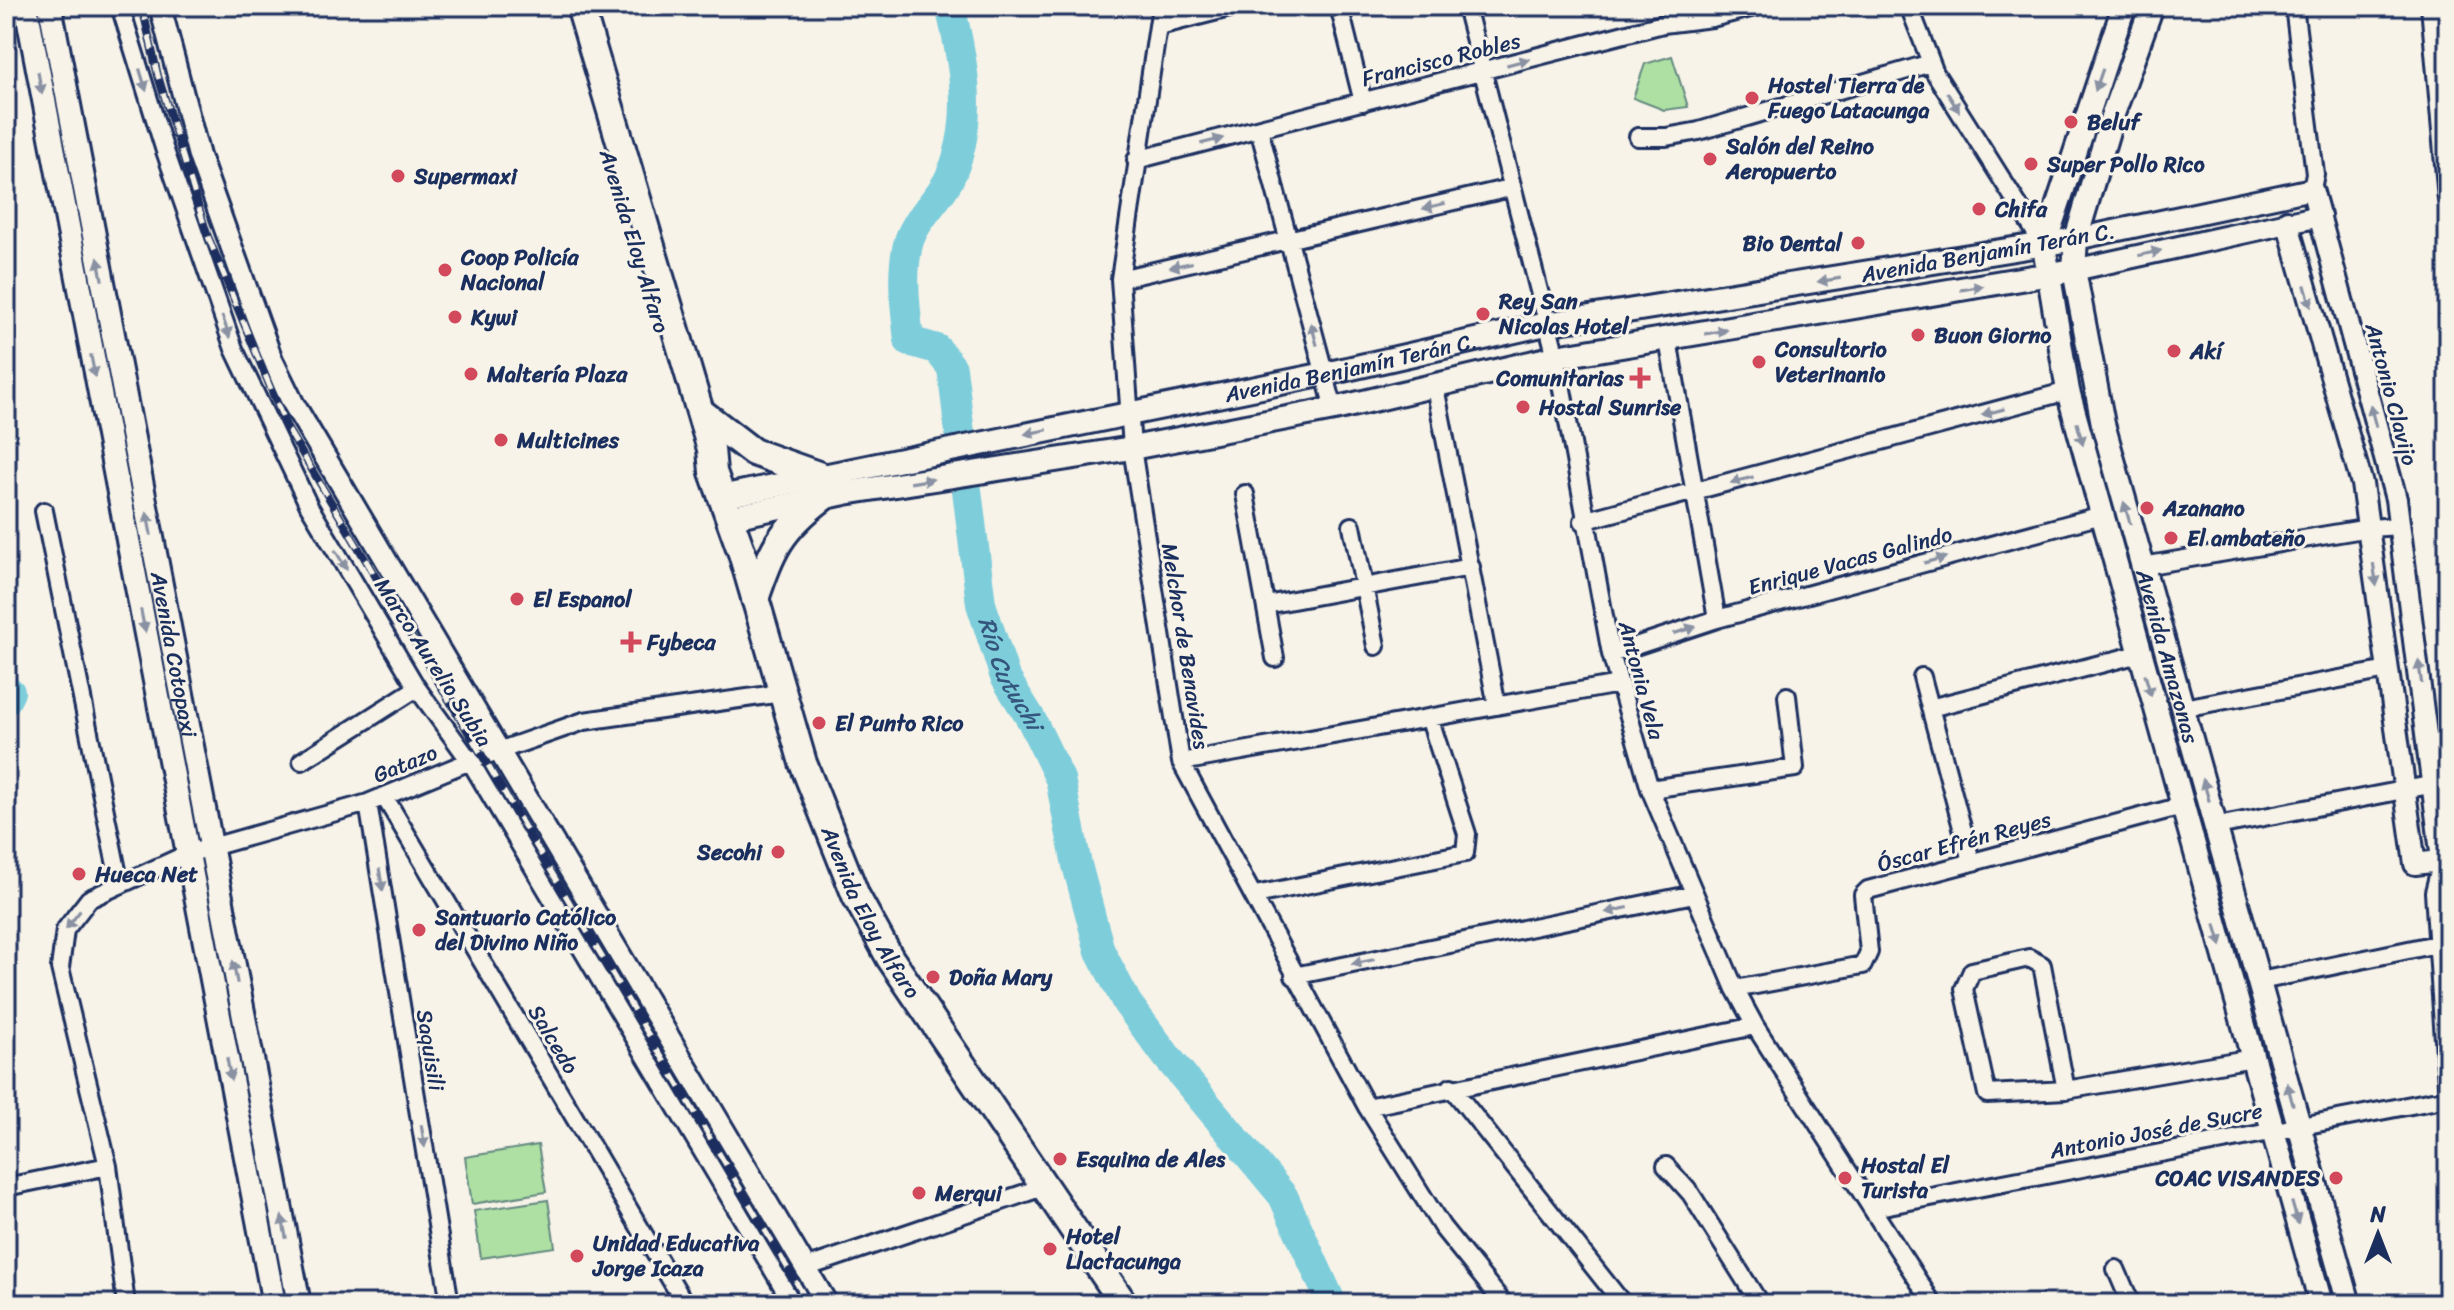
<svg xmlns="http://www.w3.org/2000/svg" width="2454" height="1310" viewBox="0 0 2454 1310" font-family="Sriracha,sans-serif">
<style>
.green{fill:#ade0a2;stroke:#648880;stroke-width:2}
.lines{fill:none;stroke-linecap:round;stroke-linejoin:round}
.river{stroke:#7ecddb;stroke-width:30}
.minor-casing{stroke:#1b2f5e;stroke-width:22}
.tertiary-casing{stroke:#1b2f5e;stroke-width:26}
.secondary-casing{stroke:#1b2f5e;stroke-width:28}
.primary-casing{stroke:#1b2f5e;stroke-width:32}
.minor{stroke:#f7f3e8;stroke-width:16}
.tertiary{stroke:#f7f3e8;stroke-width:20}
.secondary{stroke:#f7f3e8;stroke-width:22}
.primary{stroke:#f7f3e8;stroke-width:26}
.rail-casing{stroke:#1b2f5e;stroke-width:8}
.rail{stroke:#f7f3e8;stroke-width:5;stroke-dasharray:15;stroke-linecap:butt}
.oneway{fill:#8991a3}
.poi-dot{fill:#d1495b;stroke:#f7f3e8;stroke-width:3}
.labels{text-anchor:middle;stroke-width:6;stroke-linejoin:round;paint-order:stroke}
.street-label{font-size:22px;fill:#1b2f5e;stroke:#f7f3e8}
.poi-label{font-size:22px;font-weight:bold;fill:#1b2f5e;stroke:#f7f3e8;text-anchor:start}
.water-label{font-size:24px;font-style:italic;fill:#34567d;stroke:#f7f3e8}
</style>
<rect width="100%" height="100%" fill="#f7f3e8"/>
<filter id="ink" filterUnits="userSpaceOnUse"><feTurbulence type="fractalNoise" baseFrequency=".0125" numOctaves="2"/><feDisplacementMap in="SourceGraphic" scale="16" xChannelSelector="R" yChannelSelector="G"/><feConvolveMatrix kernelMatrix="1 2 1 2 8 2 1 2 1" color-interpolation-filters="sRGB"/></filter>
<g filter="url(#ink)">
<path class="green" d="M1672 56 1688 107 1664 110 1633 98 1645 64Z
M538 1145 546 1192 472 1204 465 1157Z
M548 1200 555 1247 481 1258 474 1211Z"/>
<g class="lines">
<g class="river">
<path id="s1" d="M950 6C964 63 976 125 948 181 936 203 911 223 907 249 901 279 906 311 909 341L937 349 952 368 981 604 1005 677 1031 719 1060 779 1077 865 1100 951 1127 1003 1168 1058 1283 1196 1332 1304"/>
<path d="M6 689 10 692 6 700"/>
</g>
<g class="minor-casing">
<path id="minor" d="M120 6 164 148 234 349 309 506 417 688 470 761 793 1304
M1161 6 1120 279 1132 448 1181 762 1367 1107 1442 1227 1504 1304
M1339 6 1363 102
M1466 6 1556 357 1611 654 1650 789 1735 989 1755 1026 1933 1304
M1909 6 1935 73 2044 246
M2294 6 2315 174 2312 189
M2430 6 2447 199
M1159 26 1237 6
M1259 129 1334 409
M1638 137H1666L1699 131 1931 63
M1136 160 1663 24 1712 18 1758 6
M1120 279 1510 188
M1668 340 1717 619
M1435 387 1497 706
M1245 494 1275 658
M44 511 120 885
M1583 521 2068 391
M1352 526 1376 646
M2143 566 2369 528 2400 526
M1266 605 1471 567
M1611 654 1717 619 2102 515
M1922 677 1971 861
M1930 708 2139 654
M2183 708 2388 670
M302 761 417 688
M1181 762 1619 684
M1650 789 1795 768 1787 696
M384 796 685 1304
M368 803 450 1304
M2217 826 2435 784
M2442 860 2434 892 2448 1099
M1255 895 1465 853 1467 834 1430 720
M1294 976 1694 894
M2260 981 2437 944
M1735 989 1863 965 1869 952 1863 895 1868 890 2182 806
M1451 1087 1623 1304
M2066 1090 2042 965 2029 958 1972 971 1964 989 1987 1094 2066 1090 2253 1058
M1367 1107 1755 1026
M1666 1166 1691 1194 1760 1304
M6 1187 108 1166
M1873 1208 2448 1098
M805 1268 1043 1187
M2116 1269 2131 1304
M126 1304 108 1166 60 968 65 930 89 899 187 854 368 803 470 761 584 721 782 693"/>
</g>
<g class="tertiary-casing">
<path id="tertiary" d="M160 6 199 156 272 360 293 403 827 1304
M2287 221 2362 484 2415 864 2448 860
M2076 239 2312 189 2396 499 2442 860
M2074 270 2320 216"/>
</g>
<g class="secondary-casing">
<g id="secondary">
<path d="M26 6 274 1304"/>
<path id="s2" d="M50 6 299 1304"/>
<path d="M2124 6 2044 246 2068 391 2321 1304"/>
<path id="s3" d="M2152 6 2113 114 2076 239 2074 270 2103 424 2349 1304"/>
<path id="s4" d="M720 497 1325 374 1546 324 2076 239"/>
<path d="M728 518 845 493 1132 448 1334 409 1556 357 2074 270"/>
</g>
</g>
<g class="primary-casing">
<g id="primary">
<path id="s5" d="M580 6 711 449 713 472 742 553 803 763 856 896 890 958 1124 1304"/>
<path d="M701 412 753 452 818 475"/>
<path d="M755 599C772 550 779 531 822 498"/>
</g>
</g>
<use href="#minor" class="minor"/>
<use href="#tertiary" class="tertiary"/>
<use href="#secondary" class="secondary"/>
<use href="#primary" class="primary"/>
<g class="rail-casing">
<path id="rail" d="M142 6 158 76 207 234 287 428 809 1304"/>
</g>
<use href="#rail" class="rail"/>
</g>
<defs><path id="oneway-solid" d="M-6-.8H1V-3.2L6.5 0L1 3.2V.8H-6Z" transform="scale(2)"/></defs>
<g class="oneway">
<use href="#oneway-solid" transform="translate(1518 62) rotate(-15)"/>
<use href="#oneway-solid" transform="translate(143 80) rotate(73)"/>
<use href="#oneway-solid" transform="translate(2099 80) rotate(109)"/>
<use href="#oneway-solid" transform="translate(40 83) rotate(80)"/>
<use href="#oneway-solid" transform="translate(1953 102) rotate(58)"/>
<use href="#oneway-solid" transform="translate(1212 141) rotate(-14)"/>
<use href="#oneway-solid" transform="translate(1434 206) rotate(166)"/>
<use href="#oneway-solid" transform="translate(2150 253) rotate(-13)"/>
<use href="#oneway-solid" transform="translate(1181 265) rotate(168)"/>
<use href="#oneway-solid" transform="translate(100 269) rotate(-101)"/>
<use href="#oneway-solid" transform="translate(1829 280) rotate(171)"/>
<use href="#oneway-solid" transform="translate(1972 288) rotate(-10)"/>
<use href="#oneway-solid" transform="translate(2308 296) rotate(74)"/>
<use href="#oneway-solid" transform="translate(226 327) rotate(71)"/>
<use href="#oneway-solid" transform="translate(1716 332) rotate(-10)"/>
<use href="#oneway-solid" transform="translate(1314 334) rotate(-105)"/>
<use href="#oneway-solid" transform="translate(93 366) rotate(79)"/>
<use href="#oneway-solid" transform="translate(1993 412) rotate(165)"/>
<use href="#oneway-solid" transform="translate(2373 416) rotate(-105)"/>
<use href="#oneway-solid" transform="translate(1036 432) rotate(169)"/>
<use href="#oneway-solid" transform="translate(2080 434) rotate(75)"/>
<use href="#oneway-solid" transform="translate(1742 480) rotate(165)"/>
<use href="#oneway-solid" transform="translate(922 481) rotate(-9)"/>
<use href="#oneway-solid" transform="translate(2127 513) rotate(-106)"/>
<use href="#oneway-solid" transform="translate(149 524) rotate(-101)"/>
<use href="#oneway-solid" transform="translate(341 560) rotate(59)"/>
<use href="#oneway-solid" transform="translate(1935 560) rotate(-15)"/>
<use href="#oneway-solid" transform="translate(2375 575) rotate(82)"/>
<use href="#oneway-solid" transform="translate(143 621) rotate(79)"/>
<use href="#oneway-solid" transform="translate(1685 630) rotate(-18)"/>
<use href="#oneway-solid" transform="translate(2420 672) rotate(-98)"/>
<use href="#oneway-solid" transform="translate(2148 685) rotate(74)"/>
<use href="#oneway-solid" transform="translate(2206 790) rotate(-106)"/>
<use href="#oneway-solid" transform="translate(381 880) rotate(81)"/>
<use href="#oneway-solid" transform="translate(1617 910) rotate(168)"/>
<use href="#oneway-solid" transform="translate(73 920) rotate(128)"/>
<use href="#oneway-solid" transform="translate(2218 935) rotate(74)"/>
<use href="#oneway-solid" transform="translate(1363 962) rotate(168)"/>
<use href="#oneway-solid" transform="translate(235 972) rotate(-101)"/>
<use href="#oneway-solid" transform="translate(229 1069) rotate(79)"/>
<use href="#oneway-solid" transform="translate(2290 1094) rotate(-105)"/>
<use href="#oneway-solid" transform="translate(423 1136) rotate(81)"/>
<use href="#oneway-solid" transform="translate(2295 1213) rotate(74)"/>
<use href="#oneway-solid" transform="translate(284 1227) rotate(-101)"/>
</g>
</g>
<g class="poi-dot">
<circle cx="1752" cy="98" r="8"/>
<circle cx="2071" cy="122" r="8"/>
<circle cx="1710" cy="159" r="8"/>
<circle cx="2031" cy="164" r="8"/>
<circle cx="398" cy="176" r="8"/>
<circle cx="1979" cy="209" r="8"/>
<circle cx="1858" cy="243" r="8"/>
<circle cx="445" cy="270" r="8"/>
<circle cx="1483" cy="314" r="8"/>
<circle cx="455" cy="317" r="8"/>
<circle cx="1918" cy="335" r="8"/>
<circle cx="2174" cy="351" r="8"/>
<circle cx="1759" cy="362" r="8"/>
<circle cx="471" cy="374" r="8"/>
<path d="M1636 366h8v8h8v8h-8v8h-8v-8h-8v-8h8z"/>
<circle cx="1523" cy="407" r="8"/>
<circle cx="501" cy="440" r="8"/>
<circle cx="2147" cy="508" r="8"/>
<circle cx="2171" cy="538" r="8"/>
<circle cx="517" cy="599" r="8"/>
<path d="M627 630h8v8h8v8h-8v8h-8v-8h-8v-8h8z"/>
<circle cx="819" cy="723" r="8"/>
<circle cx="778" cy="852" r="8"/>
<circle cx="79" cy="874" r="8"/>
<circle cx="419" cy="930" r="8"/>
<circle cx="933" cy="977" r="8"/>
<circle cx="1060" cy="1159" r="8"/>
<circle cx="1845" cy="1178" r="8"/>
<circle cx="2336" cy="1178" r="8"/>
<circle cx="919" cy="1193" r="8"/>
<circle cx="1050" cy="1249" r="8"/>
<circle cx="577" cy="1256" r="8"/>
</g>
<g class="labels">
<g class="street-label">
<text transform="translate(1441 59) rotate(-14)" y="8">Francisco Robles</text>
<text transform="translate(635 241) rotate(73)" y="8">Avenida Eloy Alfaro</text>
<text transform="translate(1988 252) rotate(-10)" y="8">Avenida Benjamín Terán C.</text>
<text dy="8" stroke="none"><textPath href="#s4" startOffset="644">Avenida Benjamín Terán C.</textPath></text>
<text transform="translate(2392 394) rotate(75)" y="8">Antonio Clavijo</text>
<text transform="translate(1850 560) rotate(-15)" y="8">Enrique Vacas Galindo</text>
<text transform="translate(1186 646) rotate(81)" y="8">Melchor de Benavides</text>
<text dy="8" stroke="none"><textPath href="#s2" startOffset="660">Avenida Cotopaxi</textPath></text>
<text dy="8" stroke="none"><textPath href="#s3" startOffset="674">Avenida Amazonas</textPath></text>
<text transform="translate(434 662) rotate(57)" y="8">Marco Aurelio Subia</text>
<text transform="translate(1642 680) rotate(75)" y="8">Antonia Vela</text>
<text transform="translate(405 763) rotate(-22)" y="8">Gatazo</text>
<text transform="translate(1964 841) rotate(-15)" y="8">Óscar Efrén Reyes</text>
<text dy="8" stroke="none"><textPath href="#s5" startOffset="954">Avenida Eloy Alfaro</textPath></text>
<text transform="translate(554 1039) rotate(59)" y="8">Salcedo</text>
<text transform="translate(431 1050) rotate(81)" y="8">Saquisili</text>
<text transform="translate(2156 1130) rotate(-11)" y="8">Antonio José de Sucre</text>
</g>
<g class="poi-label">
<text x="1768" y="93">Hostel Tierra de<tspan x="1768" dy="25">Fuego Latacunga</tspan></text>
<text x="2087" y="130">Beluf</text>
<text x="1726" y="154">Salón del Reino<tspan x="1726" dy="25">Aeropuerto</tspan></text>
<text x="2047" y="172">Super Pollo Rico</text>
<text x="414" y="184">Supermaxi</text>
<text x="1995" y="217">Chifa</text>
<text x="1842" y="251" text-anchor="end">Bio Dental</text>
<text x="461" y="265">Coop Policía<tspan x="461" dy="25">Nacional</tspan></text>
<text x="1499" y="309">Rey San<tspan x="1499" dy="25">Nicolas Hotel</tspan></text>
<text x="471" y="325">Kywi</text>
<text x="1934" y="343">Buon Giorno</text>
<text x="1775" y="357">Consultorio<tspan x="1775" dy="25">Veterinanio</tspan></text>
<text x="2190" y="359">Akí</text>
<text x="487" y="382">Maltería Plaza</text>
<text x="1624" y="386" text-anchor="end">Comunitarias</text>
<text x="1539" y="415">Hostal Sunrise</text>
<text x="517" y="448">Multicines</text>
<text x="2163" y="516">Azanano</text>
<text x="2187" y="546">El ambateño</text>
<text x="533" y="607">El Espanol</text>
<text x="647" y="650">Fybeca</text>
<text x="835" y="731">El Punto Rico</text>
<text x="762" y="860" text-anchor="end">Secohi</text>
<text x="95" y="882">Hueca Net</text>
<text x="435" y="925">Santuario Católico<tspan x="435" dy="25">del Divino Niño</tspan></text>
<text x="949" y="985">Doña Mary</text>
<text x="1076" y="1167">Esquina de Ales</text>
<text x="1861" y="1173">Hostal El<tspan x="1861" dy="25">Turista</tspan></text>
<text x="2320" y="1186" text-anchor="end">COAC VISANDES</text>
<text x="935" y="1201">Merqui</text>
<text x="1066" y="1244">Hotel<tspan x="1066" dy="25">Llactacunga</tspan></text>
<text x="593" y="1251">Unidad Educativa<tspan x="593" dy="25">Jorge Icaza</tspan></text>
</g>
<g class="water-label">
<text dy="8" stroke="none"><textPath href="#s1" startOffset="718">Río Cutuchi</textPath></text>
</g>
</g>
<rect width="2454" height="1310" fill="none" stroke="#f7f3e8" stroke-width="32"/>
<rect x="16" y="16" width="2422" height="1278" fill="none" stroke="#1b2f5e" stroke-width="3" filter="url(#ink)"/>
<g transform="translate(2378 1234)" stroke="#f7f3e8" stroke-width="6" paint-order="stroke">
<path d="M0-6L14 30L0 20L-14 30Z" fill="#1b2f5e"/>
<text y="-12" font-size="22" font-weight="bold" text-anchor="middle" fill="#1b2f5e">N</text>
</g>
</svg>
